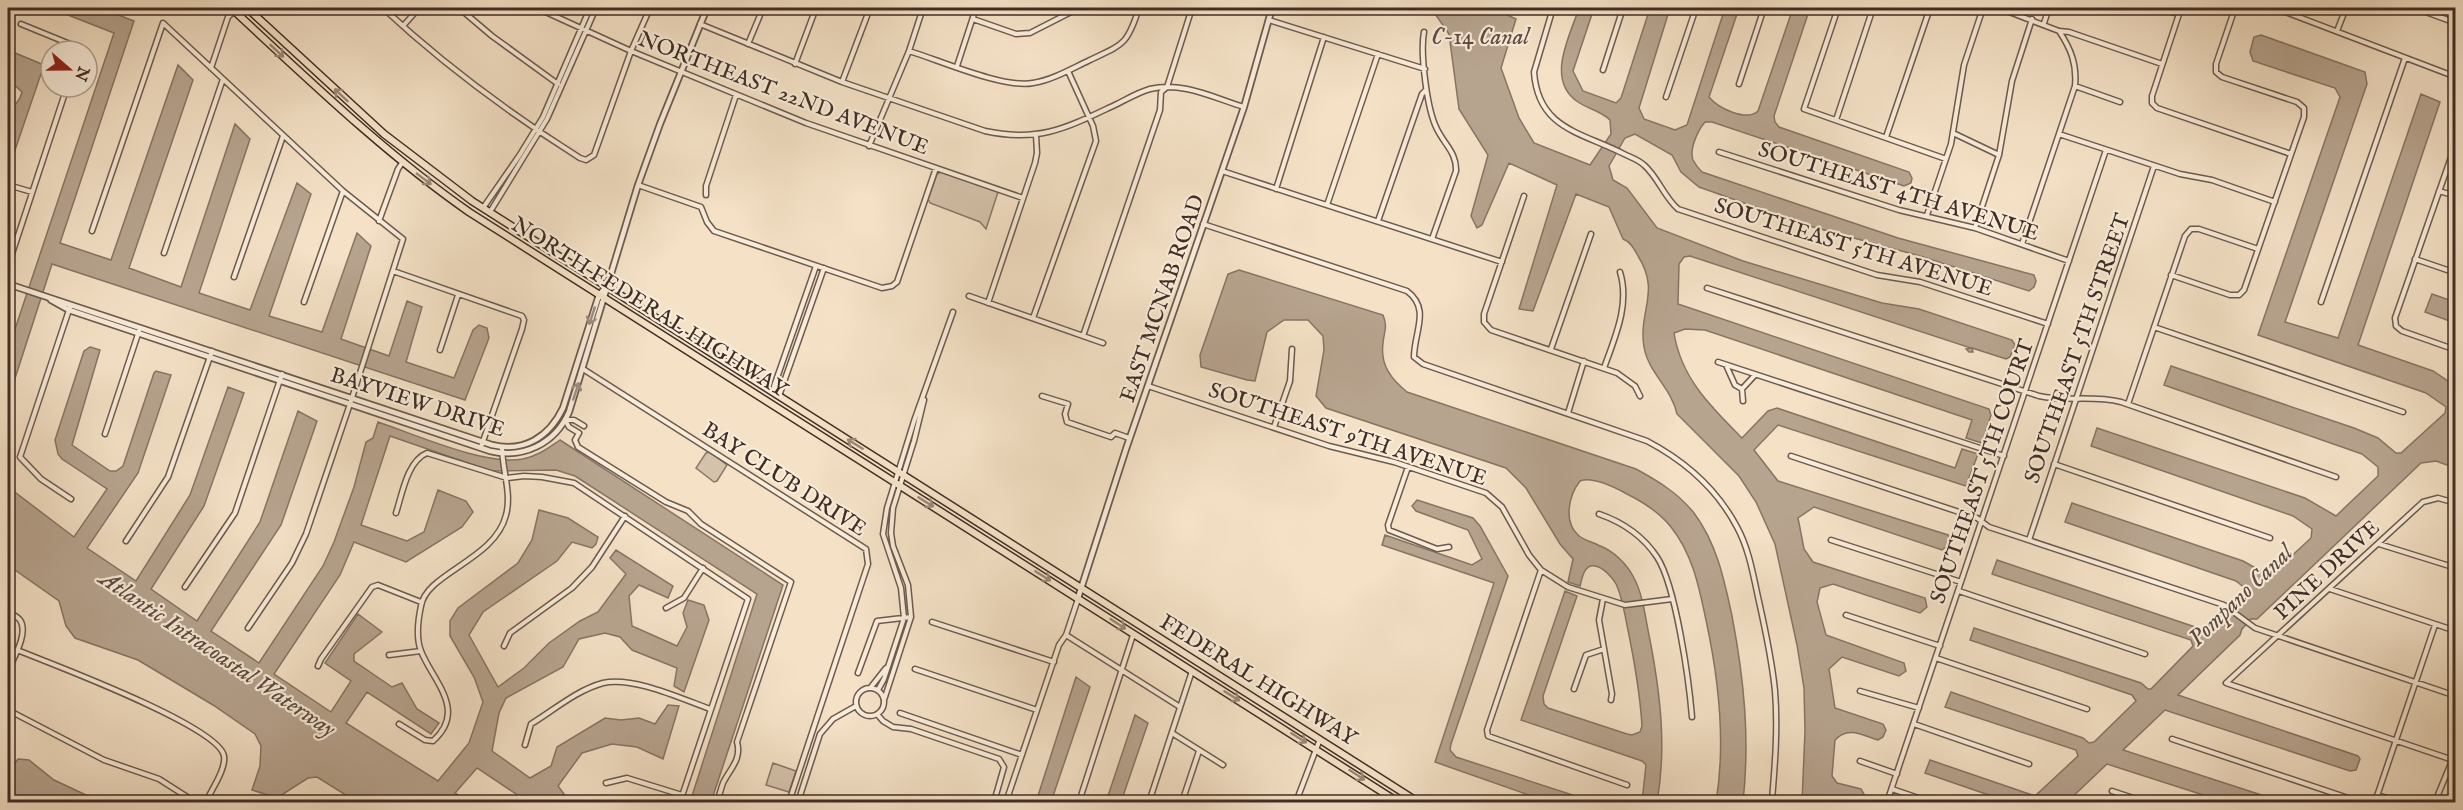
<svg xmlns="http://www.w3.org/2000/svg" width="2463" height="810" viewBox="0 0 2463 810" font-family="'IM FELL English',serif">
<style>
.green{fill:#d5c2ab;stroke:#8a7868;stroke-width:1.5}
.water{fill:#b7a48f;stroke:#877465;stroke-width:1.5}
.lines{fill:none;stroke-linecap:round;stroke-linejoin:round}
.minor-casing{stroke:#6d5a4d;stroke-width:7}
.tertiary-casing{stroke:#6d5a4d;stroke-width:8}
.primary-casing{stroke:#402d25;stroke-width:9}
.minor{stroke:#f8ecda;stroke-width:4}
.tertiary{stroke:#f8ecda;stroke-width:4.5}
.primary{stroke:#f4e1c6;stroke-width:6}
.oneway{stroke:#9a8776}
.oneway2{stroke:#9c8c80}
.labels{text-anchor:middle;stroke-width:4.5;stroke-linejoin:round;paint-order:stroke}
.street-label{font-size:22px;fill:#402d25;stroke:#f8ecda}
.water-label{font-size:24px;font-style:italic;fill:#5e4b40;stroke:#f8ecda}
</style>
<rect width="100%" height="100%" fill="#f4e1c6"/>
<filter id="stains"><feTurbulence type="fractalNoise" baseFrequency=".00333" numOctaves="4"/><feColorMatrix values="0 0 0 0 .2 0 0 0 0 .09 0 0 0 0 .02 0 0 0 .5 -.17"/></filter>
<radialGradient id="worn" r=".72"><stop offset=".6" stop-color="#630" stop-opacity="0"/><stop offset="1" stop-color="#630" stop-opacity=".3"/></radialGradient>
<path class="green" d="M941 172 998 192 986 229 980 222 930 203 928 199 937 174Z
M710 452 727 465 717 481 714 482 696 468 706 453Z
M773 763 796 771 789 792 766 785Z"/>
<path class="water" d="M50 8H100L134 21 60 243 111 260 178 65 193 80 129 268 181 287 235 124 250 139 199 293 250 310 297 183 311 194 269 316 322 332 357 233 371 246 341 339 389 356 407 301 422 307 406 362 454 378 473 330 479 325 487 328 489 338 465 400 52 264 8 400V350L114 33Z
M1431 8H1492L1516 19 1501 68 1519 118 1534 143 1590 165 1611 134 1610 120C1601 111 1588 109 1578 102 1545 80 1570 36 1579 8H1594L1573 71 1583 91 1616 103 1621 98 1650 8H1670L1639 108 1644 119 1675 130 1687 125 1725 8H1739L1709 97C1718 108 1746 122 1758 111L1793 8H1810L1774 116 1775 122 1779 127 1909 172 1912 178 1911 183 1904 186 1712 122H1705C1698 130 1689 149 1693 160 1695 164 1699 169 1702 172L1898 238 2034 275 2036 281 2034 287 2029 291 1920 256 1806 225 1699 187 1681 172 1672 155 1635 134 1625 138 1609 166 1613 180 1627 188 1657 228 1743 261 1882 303 1919 309 2012 340 2015 345 2010 357 2006 359 1972 348 1973 352H1969L1966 349 1971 348 1690 256 1684 257 1679 264 1678 304 1989 409 1991 415 1982 443 1966 438 1972 420 1705 330 1685 329 1674 333C1681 378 1711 407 1742 438L1768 411 1777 408 1955 468 1962 449 1978 454 1966 486 1778 425 1754 450 1778 481 1948 535 1950 538 1947 546 1942 550 1814 507 1798 518 1804 549 1813 562 1925 598 1927 607 1920 613 1833 584 1820 588 1817 602 1826 635 1904 663 1906 671 1899 676 1842 657 1829 669 1835 708 1883 724 1886 730 1883 737 1878 740C1862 735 1848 726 1835 740L1832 776 1837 783 1861 789 1864 794 1861 802H1802L1805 731 1804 688 1797 645 1775 544 1756 502 1739 476 1677 414C1672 389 1648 372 1644 347 1638 311 1661 292 1638 256 1634 249 1631 242 1623 239L1609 207 1576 194 1533 311 1519 309 1557 185 1509 163 1482 225 1477 228 1471 216 1488 155 1459 109 1449 34Z
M2261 35 2365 72 2367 84 2285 322 2338 338 2421 94 2440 102 2358 345 2433 371 2455 386V468L2436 461 2421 463 2257 619H2251L2242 629 2240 635 2178 695 2358 756 2360 759 2356 770 2350 771 2165 710 2123 750 2283 802H2225L2107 764 2067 802H2009L1925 773 1930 760 2035 796 2078 756 2076 750 1945 707 1951 692 2083 738 2089 743 2094 742 2136 701 2132 695 1970 640 1974 628 2141 683 2148 689H2151L2193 646 2191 640 1992 574 1997 560 2198 628 2208 636 2251 593 2236 581 2065 522 2072 503 2243 561 2270 576 2311 538 2312 529 2293 516 2091 446 2097 428 2305 498 2336 516 2378 476V467L2362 454 2164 385 2171 366 2354 428 2378 438 2396 453H2401L2445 413 2446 407 2426 393 2258 335 2340 97 2335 88 2253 61 2250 52 2254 37Z
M8 50 44 65 13 156 8 152V115L20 98 22 92 8 79Z
M1239 270 1383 315C1388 327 1384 331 1383 343 1380 365 1391 379 1407 392L1636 469C1658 481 1678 493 1694 513 1717 544 1724 579 1732 616 1744 679 1750 738 1743 802H1716C1726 742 1719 680 1706 620 1699 587 1693 555 1671 527 1660 513 1643 502 1627 494 1616 488 1593 476 1580 481 1569 495 1563 521 1578 535 1583 540 1592 542 1598 545 1614 551 1627 564 1634 578 1643 595 1645 616 1649 635 1660 691 1667 746 1657 802H1642L1646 765 1642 761 1521 720 1565 591 1577 596 1543 696 1544 704 1548 708 1627 734 1632 735 1640 732 1642 726C1640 692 1634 659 1627 625 1624 611 1622 596 1616 584 1613 578 1603 567 1595 566 1584 564 1582 578 1580 586L1568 582 1573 559 1560 544 1526 488 1506 468 1326 408 1316 396 1324 350 1323 336 1308 320H1284L1267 332 1255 381 1247 380 1201 367 1200 355 1228 274Z
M2432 294 2455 302V323L2425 312Z
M90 347 100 350 72 445 110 471H116L123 466 154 373 156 371 171 375 138 473 87 548 136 581 190 495 228 387 244 393 204 506 151 589 197 621 260 522 298 411 317 421 281 525 211 631 259 663 323 566 334 542 354 487 366 442 373 438 378 422C417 435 485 466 523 459 538 456 548 448 560 440L783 585 711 802H690L757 594 575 476 556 470 491 471 390 436 361 525 407 541 424 532 438 490 466 501 473 512 462 527 406 562 354 542 340 575 274 674 331 712 351 681 325 663 358 614 382 632 354 654V661L392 687 402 683 417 709 439 723 431 734 367 692 346 723 438 781 469 743 483 702 474 677 450 636V621L458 608 518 563 532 540 539 510 568 518 598 537 596 544 592 548 572 542 557 561 483 612 469 635 498 687 524 668 549 643 580 621 598 612 626 574 610 558 616 550 673 586 668 598 639 585 629 596 632 626 677 646 687 627 683 613 688 600 704 605 709 620 684 692 674 686 677 668 632 650 620 637 605 633 579 639 563 667 506 698 499 713 492 751 530 778 551 766 557 747 605 718 621 720 639 718 655 724 668 705 679 706 663 759 637 747 612 744 582 753 558 786 570 802H528L477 768 455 793 469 802H357L317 777 308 778 277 798 252 790 260 766 261 746 255 734 213 705 138 660 75 638 66 626 59 601 8 565V487L74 537 107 489 62 459 58 454 55 440 84 351Z
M1417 500 1473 518 1480 526 1508 576 1451 744 1450 750 1456 757 1594 802H1549L1435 762 1494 583 1382 545 1385 535 1472 565 1482 559 1468 530 1416 511 1412 506Z
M1076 677 1090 687 1051 802H1036Z
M1135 715 1148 723 1121 802H1106Z
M18 759 29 760 54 780 86 795 122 802H8C7 785 7 773 18 759Z"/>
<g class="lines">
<g class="minor-casing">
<path id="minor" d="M383 8C444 65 509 113 580 158L586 160 594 155 631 51 650 8
M459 8 492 36 558 84
M537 8 631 51 806 123 1023 198
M1553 8 1534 72C1538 129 1581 132 1624 154 1630 157 1639 160 1644 165 1658 177 1664 197 1678 209L1877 275 1920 282 2048 324
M1838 8 1804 109 1946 159
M1999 8 2059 31 2069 32 2162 64
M2158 8 2178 14
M2181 8 2152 96V103L2157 108 2291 154
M2275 8 2456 77
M2415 8 2456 23
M973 19 1016 34 1030 33 1079 8
M1269 20 1425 69
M2044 23 2049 8
M21 24 70 44 76 51
M700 24 842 82 985 131C1041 143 1068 127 1117 104 1127 99 1139 92 1150 89 1182 81 1214 98 1244 107
M403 26 419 8
M2337 31 2346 8
M1424 32C1420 53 1427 110 1437 129 1444 144 1457 153 1456 171L1432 239
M748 44 763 8
M909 51C939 60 1004 89 1033 83 1052 80 1071 69 1088 61 1123 44 1127 46 1139 8
M795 64 816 8
M957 66 976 8
M211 68 228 17 234 11
M1603 70 1623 8
M842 82 870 8
M1739 84 1764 8
M2075 86 2120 102
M1666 97 1696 8
M1836 120 1873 8
M1953 133 1999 155
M2059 134 2180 174 2212 180 2275 202
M1886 137 1930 8
M2456 143 2395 318 2396 326 2402 331 2456 350
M869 146 909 51 923 8
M1719 152 1899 210 1975 228 2069 261
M1222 171 1502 262
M8 185 32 192
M638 185 701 207 707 222 714 231 882 288 892 286 897 282 936 168
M1276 189 1324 37
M2439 191 2456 196
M706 195V186L736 95
M1524 196 1484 314V322L1491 330 1617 373 1635 386 1640 396
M1327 205 1378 54
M483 208 519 156 543 117 590 8
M490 212 547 119 596 8
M1927 215 1951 144 1964 65 1983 8
M379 221 398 169 402 163
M1378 221 1422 94 1426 90
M1203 224 1407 291C1431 309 1414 332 1414 357L1423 364 1647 441C1685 461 1717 489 1737 527 1749 549 1753 574 1758 597 1765 628 1772 660 1775 691 1778 728 1775 764 1772 800
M1975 228 1999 155 2012 81 2032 19
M92 231 163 23 343 191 403 239 350 404 306 534 292 563 248 628
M2022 244 2075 86C2077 64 2071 49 2059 31
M164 253 223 79
M2415 259 2456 273
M8 266 67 87
M393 271 522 316 524 320 522 329 481 447
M2171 275 2230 295H2239L2244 290 2304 117V108L2297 102 2222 77 2216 72V64L2235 8
M234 277 283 136
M1707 288 2039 396C2067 402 2092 395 2121 402L2336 477
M969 296 1103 343
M304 302 343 191
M2321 302 2405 58
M988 303 1035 163 1037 153 1036 135
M70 307 20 457 41 479 71 499
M1033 318 1096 141 1093 126 1068 71
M2154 327 2403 412
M1083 336 1160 110 1161 92 1167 87 1192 8
M1551 349 1591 234
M440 350 458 295
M1718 362 2004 456
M1726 365 1735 385 1742 389 1755 375
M1604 368C1615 337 1630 305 1620 272
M583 369 866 549 868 564 789 802
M1148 386 1329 446 1394 462 1486 493 1502 507 1529 555 1541 570 1568 587 1625 605 1672 599
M1742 389 1743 401
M772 392 816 266
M779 396 824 268
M1042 396 1068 404 1065 414 1067 422 1111 437 1115 433 1129 438
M2128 404 2185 236 2191 229H2199L2258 249
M1568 413 1584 361
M584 426 574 420H565L569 427 579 433 575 440 578 447 666 502 688 511 701 524 791 582 737 742C742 759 730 769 723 783 721 789 719 796 717 802
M1274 427 1290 381 1292 349
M105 434 139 331
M1791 456 1977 518 1989 527 2224 605 2255 628 2456 696
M2054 464 2270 538
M1408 467 1388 525 1389 530 1437 549 1449 547
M2456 503 2438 498 2423 502 2226 683 2456 761
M396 513C402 495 407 461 427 453L507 478 524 476 542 477 574 483 748 599 680 802
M1599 514C1622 522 1643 536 1657 557 1676 586 1689 681 1692 717
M1831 540 1961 582
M2029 540 2154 166
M126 541 168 477 212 351
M2379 544 2456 568
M1541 570 1487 730 1488 736 1627 785
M185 587 235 513 282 374
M2330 589 2456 631
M1959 591 2145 654
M1603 599 1599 620 1612 694 1611 700
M666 608 684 598 703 568
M8 611C11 614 17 616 20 620 29 633 13 659 8 671
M1846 615 1940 646
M932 622 1054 662
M1066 635 1180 707
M504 646 510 633 572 588 592 567 625 516
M17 650C49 663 219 726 224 756 226 770 211 790 206 802
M389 655 421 651
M1936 658 2087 709
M318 666 321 659 372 587 378 585 421 602
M915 669 1037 710
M858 673 877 621 911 617
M871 687 886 668
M856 702a14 14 0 1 1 28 0a14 14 0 1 1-28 0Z
M1574 689 1586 655 1604 649
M878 690 884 679 904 618 901 588 883 534 887 508 914 421 953 312
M1860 691 1919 708
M884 700 911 617 908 585 893 546 891 533 893 508 914 441 924 400
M8 710 104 760 159 779 195 802
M900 713 1022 755
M877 714 883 721 893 727 911 729 999 759 1004 767 994 802
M399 724 425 740 433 741C468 710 432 680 421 651 416 638 418 620 421 606 426 573 495 560 506 515 512 493 502 469 502 447
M1914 724 2029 764
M1172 733 1223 765
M2172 739 2360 802
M525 745 531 724C554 710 577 690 603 683 633 676 682 699 710 709
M1860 761 1897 774
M606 783 627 778 682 795
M1892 789 1930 802
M2112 791 2145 802
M2377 795 2401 802
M510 800 516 802
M798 802 820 734 833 719 856 706
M1006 802 1059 645 1066 635 1078 599
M1079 802 1133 635
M1149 802 1192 671
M1182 802 1199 751
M1296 802 1320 739
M1887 802 2106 150
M2375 802 2435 625
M2435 802 2456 751"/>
</g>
<g class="tertiary-casing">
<path id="tertiary" d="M8 284 492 445C524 453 549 437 563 408L599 295 606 287
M51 300 69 310 490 451C523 459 555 444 569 412L638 185 660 124 707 8
M1078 598 1126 449 1244 107 1272 8"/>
</g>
<g class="primary-casing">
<path id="primary" d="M231 8C308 79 383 152 469 212L1398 802
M247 8 384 134 472 201 1418 802"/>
</g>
<use href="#minor" class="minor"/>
<use href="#tertiary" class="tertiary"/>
<use href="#primary" class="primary"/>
</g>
<defs><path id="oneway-shaft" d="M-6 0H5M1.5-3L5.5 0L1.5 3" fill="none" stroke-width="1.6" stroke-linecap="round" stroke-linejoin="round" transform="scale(1.5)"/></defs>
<g class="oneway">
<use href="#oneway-shaft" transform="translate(277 51) rotate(43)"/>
<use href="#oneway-shaft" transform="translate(341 95) rotate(-137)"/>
<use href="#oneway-shaft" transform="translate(424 179) rotate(37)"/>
<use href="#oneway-shaft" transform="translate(855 444) rotate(-148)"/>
<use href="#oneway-shaft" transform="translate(926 502) rotate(32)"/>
<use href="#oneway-shaft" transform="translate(1043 576) rotate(32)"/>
<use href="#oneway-shaft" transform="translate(1118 624) rotate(33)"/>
<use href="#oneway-shaft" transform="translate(1232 696) rotate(32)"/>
<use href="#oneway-shaft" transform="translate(1299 738) rotate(32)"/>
<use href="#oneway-shaft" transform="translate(1357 775) rotate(33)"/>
</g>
<g class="oneway2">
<use href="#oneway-shaft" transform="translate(592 316) rotate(108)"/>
<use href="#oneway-shaft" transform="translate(576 391) rotate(-72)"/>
</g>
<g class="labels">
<g class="street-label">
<text transform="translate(784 92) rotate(21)" y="8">NORTHEAST 22ND AVENUE</text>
<text transform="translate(1899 190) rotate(17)" y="8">SOUTHEAST 4TH AVENUE</text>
<text transform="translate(1854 246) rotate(17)" y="8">SOUTHEAST 5TH AVENUE</text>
<text transform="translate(1161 298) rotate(-71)" y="8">EAST MCNAB ROAD</text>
<text transform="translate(650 306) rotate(32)" y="8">NORTH FEDERAL HIGHWAY</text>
<text transform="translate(2076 348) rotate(-71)" y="8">SOUTHEAST 5TH STREET</text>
<text transform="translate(418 401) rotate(18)" y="8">BAYVIEW DRIVE</text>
<text transform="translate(1348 433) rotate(18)" y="8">SOUTHEAST 9TH AVENUE</text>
<text transform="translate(1981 471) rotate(-71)" y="8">SOUTHEAST 5TH COURT</text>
<text transform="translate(785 478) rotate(33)" y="8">BAY CLUB DRIVE</text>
<text transform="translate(2326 569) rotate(-43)" y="8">PINE DRIVE</text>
<text transform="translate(1259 679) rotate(32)" y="8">FEDERAL HIGHWAY</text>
</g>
<g class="water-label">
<text x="1480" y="44">C-14 Canal</text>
<text transform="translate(2240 595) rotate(-44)" y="8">Pompano Canal</text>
<text transform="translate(218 653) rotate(34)" y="8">Atlantic Intracoastal Waterway</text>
</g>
</g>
<rect width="2463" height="810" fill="none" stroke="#f4e1c6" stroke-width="30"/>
<rect x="9" y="9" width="2445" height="792" fill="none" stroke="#402d25" stroke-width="3"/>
<rect x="15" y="15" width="2433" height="780" fill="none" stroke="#402d25" stroke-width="1.5"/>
<g transform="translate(69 69) rotate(110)"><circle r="28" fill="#f8ecda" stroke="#aea092" stroke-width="1.5"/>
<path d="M0-4.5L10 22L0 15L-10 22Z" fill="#8f2418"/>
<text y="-9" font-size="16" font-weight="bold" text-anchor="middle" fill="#402d25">N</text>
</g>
<rect width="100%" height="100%" filter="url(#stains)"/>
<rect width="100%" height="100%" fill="url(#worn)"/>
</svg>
